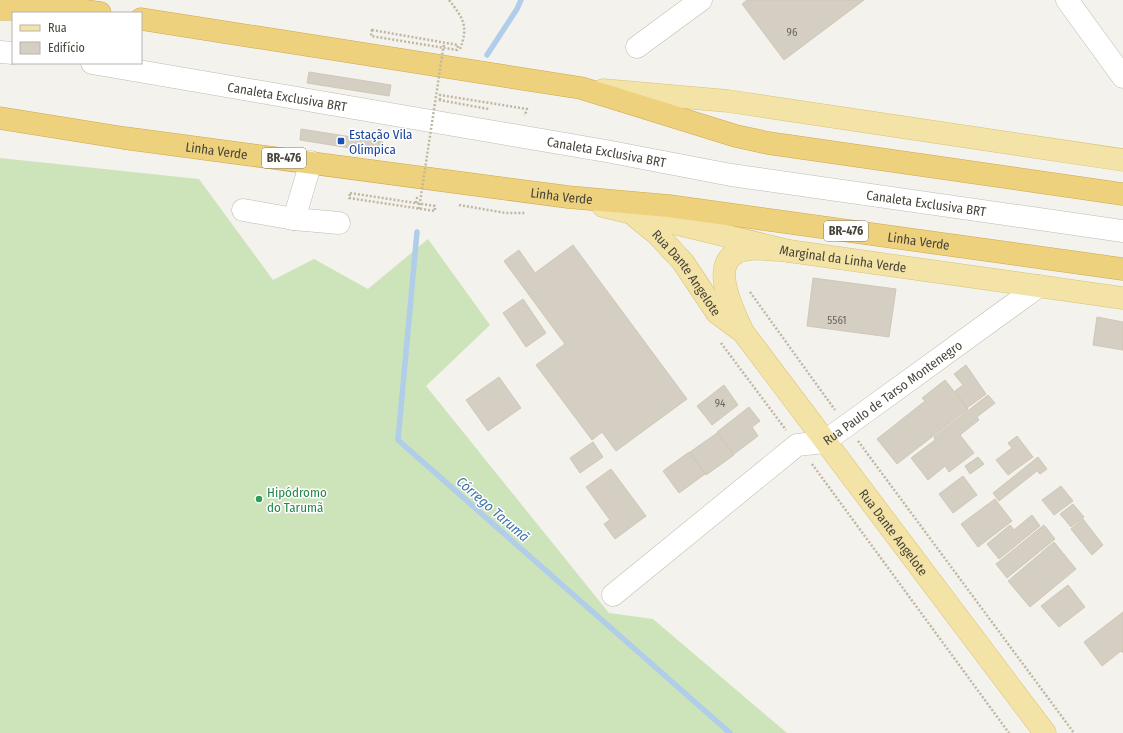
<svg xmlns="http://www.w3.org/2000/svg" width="1123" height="733" viewBox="0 0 1123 733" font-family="'Fira Sans Condensed',sans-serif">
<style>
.garden{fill:#cde3ba}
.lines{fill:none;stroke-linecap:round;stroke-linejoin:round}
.stream{stroke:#b0cde9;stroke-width:5.5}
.building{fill:#d5cfc3;stroke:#cfc7b7}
.minor-casing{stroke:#bfbbaf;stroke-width:23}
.major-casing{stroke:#d7c277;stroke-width:23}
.highway-casing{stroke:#cda84d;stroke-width:23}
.path{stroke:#bfb7a2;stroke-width:2.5;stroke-dasharray:2 2;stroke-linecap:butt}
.minor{stroke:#fff;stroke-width:22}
.major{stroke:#f3e3a6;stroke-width:22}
.highway{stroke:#eed17d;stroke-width:22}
.path-bridge{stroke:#bfb7a2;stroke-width:2.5;stroke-dasharray:2 2;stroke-linecap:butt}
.transit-dot{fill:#1a4fb4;stroke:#fff;stroke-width:1.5}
.leisure-dot{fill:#2e9e5b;stroke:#fff;stroke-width:1.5}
.labels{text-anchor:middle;stroke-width:3;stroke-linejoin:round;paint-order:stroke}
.number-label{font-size:11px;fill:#6b675c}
.shield{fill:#fff;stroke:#7f7c75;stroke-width:1}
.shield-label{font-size:12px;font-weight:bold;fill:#48443a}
.street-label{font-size:13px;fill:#48443a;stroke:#fff}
.transit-label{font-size:13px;fill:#164399;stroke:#fff;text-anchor:start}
.leisure-label{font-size:13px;fill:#27864d;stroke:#fff;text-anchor:start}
.water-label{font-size:14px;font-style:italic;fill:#3e74a9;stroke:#fff}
</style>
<rect width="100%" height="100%" fill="#f4f2ec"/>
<path class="garden" d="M0 158 199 179 273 280 314 259 368 289 428 239 490 325 426 386 609 613 653 619 787 733H0Z"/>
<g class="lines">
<path class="stream" d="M487 55 517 9 521 0
M417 232 398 440 730 733"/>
</g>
<path class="building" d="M747 0H864L784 60 742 4Z
M309 72 391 85 389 96 307 83Z
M301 129 383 142 381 153 300 140Z
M573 245 687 399 616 451 602 432 592 440 536 365 565 344 504 261 519 250 535 273Z
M813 278 896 289 889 337 807 326Z
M523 299 546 333 526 347 503 313Z
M1097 317 1123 322V350L1093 345Z
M966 365 986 394 967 408 955 391 963 385 954 374Z
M499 377 521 408 488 431 466 400Z
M945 380 968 409 897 464 877 439 925 401 922 398Z
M724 385 738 405 712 425 697 406Z
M988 395 995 403 977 417 979 420 960 435 974 453 949 472 945 466 928 480 911 458 935 440 934 437Z
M749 407 760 421 752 427 758 436 734 454 717 432Z
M717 433 734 455 706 475 690 452Z
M1017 436 1033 457 1008 475 996 460 1012 448 1008 443Z
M593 442 603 457 580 473 570 458Z
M689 452 705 474 679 493 663 471Z
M978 457 984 464 970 474 965 466Z
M1038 457 1047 469 1040 474 1037 471 999 501 993 493Z
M611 469 646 516 615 539 604 524 610 520 586 487Z
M963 476 977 495 953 513 939 494Z
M1061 486 1073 501 1054 515 1042 500Z
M995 499 1012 521 978 547 961 524Z
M1073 504 1084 517 1071 527 1060 514Z
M1032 515 1040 526 999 559 987 544 1010 525 1014 530Z
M1083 519 1103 545 1092 555 1071 529Z
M1044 525 1055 539 1007 578 996 564Z
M1054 542 1076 569 1030 607 1008 581Z
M1068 585 1085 607 1059 627 1041 606Z
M1123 612V653L1121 651 1102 666 1084 642Z"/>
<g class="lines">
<g class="minor-casing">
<g id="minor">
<path d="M1067 0 1123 77"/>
<path d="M637 47 701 0"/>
<path d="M0 52 13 53"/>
<path id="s1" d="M92 63 606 151 731 175 1123 231"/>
<path d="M243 210 294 219 339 223"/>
<path d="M294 219 311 162"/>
<path id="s2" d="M613 595 797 445 824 442 1039 286"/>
</g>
</g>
<g class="major-casing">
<g id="major">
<path d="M603 90 728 101 1123 160"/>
<path id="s3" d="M603 206 789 251 1123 298"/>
<path id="s4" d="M636 217 657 234 683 262 717 313 740 330"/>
<path id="s5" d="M789 251C776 250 763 248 751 249 703 253 732 308 743 332L1045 733"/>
</g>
</g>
<g class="highway-casing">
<g id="highway">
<path d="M0 9H72L100 13"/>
<path d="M141 19 581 88 736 136 768 143 1123 194"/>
<path id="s6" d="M0 118 124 138 568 197 669 206 1123 269"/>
</g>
</g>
<path class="path" d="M449 0C463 18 469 26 460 49
M372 30 458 45 457 50 371 36Z
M439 100 489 109
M440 100V95L527 109 525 115H524
M350 193 435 206V211L349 198Z
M416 203 417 198H418
M459 205 506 213H525
M750 292 835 410
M721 343 786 430
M858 441 1074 733
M812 464 1009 733"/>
<use href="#minor" class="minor"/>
<use href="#major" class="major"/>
<use href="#highway" class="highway"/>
<path class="path-bridge" d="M419 209 444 43"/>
</g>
<rect class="transit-dot" x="337" y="137" width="8" height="8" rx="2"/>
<circle class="leisure-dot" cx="259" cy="499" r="4"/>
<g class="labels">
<g class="number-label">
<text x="792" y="36">96</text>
<text x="837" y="324">5561</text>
<text x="720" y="407">94</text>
</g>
<g class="shield">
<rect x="262" y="148" width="44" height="20" rx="3"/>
<rect x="824" y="221" width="44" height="20" rx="3"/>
</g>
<g class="shield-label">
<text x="284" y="162">BR-476</text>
<text x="846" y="235">BR-476</text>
</g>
<g class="street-label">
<text dy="5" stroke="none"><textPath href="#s1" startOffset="198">Canaleta Exclusiva BRT</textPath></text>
<text dy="5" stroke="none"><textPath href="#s6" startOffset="219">Linha Verde</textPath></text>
<text dy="5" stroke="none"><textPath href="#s1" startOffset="522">Canaleta Exclusiva BRT</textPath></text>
<text dy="5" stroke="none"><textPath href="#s6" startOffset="567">Linha Verde</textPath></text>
<text dy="5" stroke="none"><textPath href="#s1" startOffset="846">Canaleta Exclusiva BRT</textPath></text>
<text dy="5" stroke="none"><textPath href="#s6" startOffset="927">Linha Verde</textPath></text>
<text dy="5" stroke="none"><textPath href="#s3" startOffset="246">Marginal da Linha Verde</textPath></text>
<text dy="5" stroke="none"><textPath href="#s4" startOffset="76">Rua Dante Angelote</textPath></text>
<text dy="5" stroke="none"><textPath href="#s2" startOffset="349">Rua Paulo de Tarso Montenegro</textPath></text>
<text dy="5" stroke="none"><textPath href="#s5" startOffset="391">Rua Dante Angelote</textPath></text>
</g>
<g class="transit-label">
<text x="349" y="139">Estação Vila<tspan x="349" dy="15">Olímpica</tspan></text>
</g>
<g class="leisure-label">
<text x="267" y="497">Hipódromo<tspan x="267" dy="15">do Tarumã</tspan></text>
</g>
<g class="water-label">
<text transform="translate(493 509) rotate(41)" y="5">Córrego Tarumã</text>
</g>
</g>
<rect x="12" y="12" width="130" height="52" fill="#ffffff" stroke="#b6b4b0"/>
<rect x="20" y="25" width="20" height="6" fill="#f3e3a6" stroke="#b6b4b0"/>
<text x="48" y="32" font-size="12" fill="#48443a">Rua</text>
<rect x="20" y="42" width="20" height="12" fill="#d5cfc3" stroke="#b6b4b0"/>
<text x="48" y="52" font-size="12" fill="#48443a">Edifício</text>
</svg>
